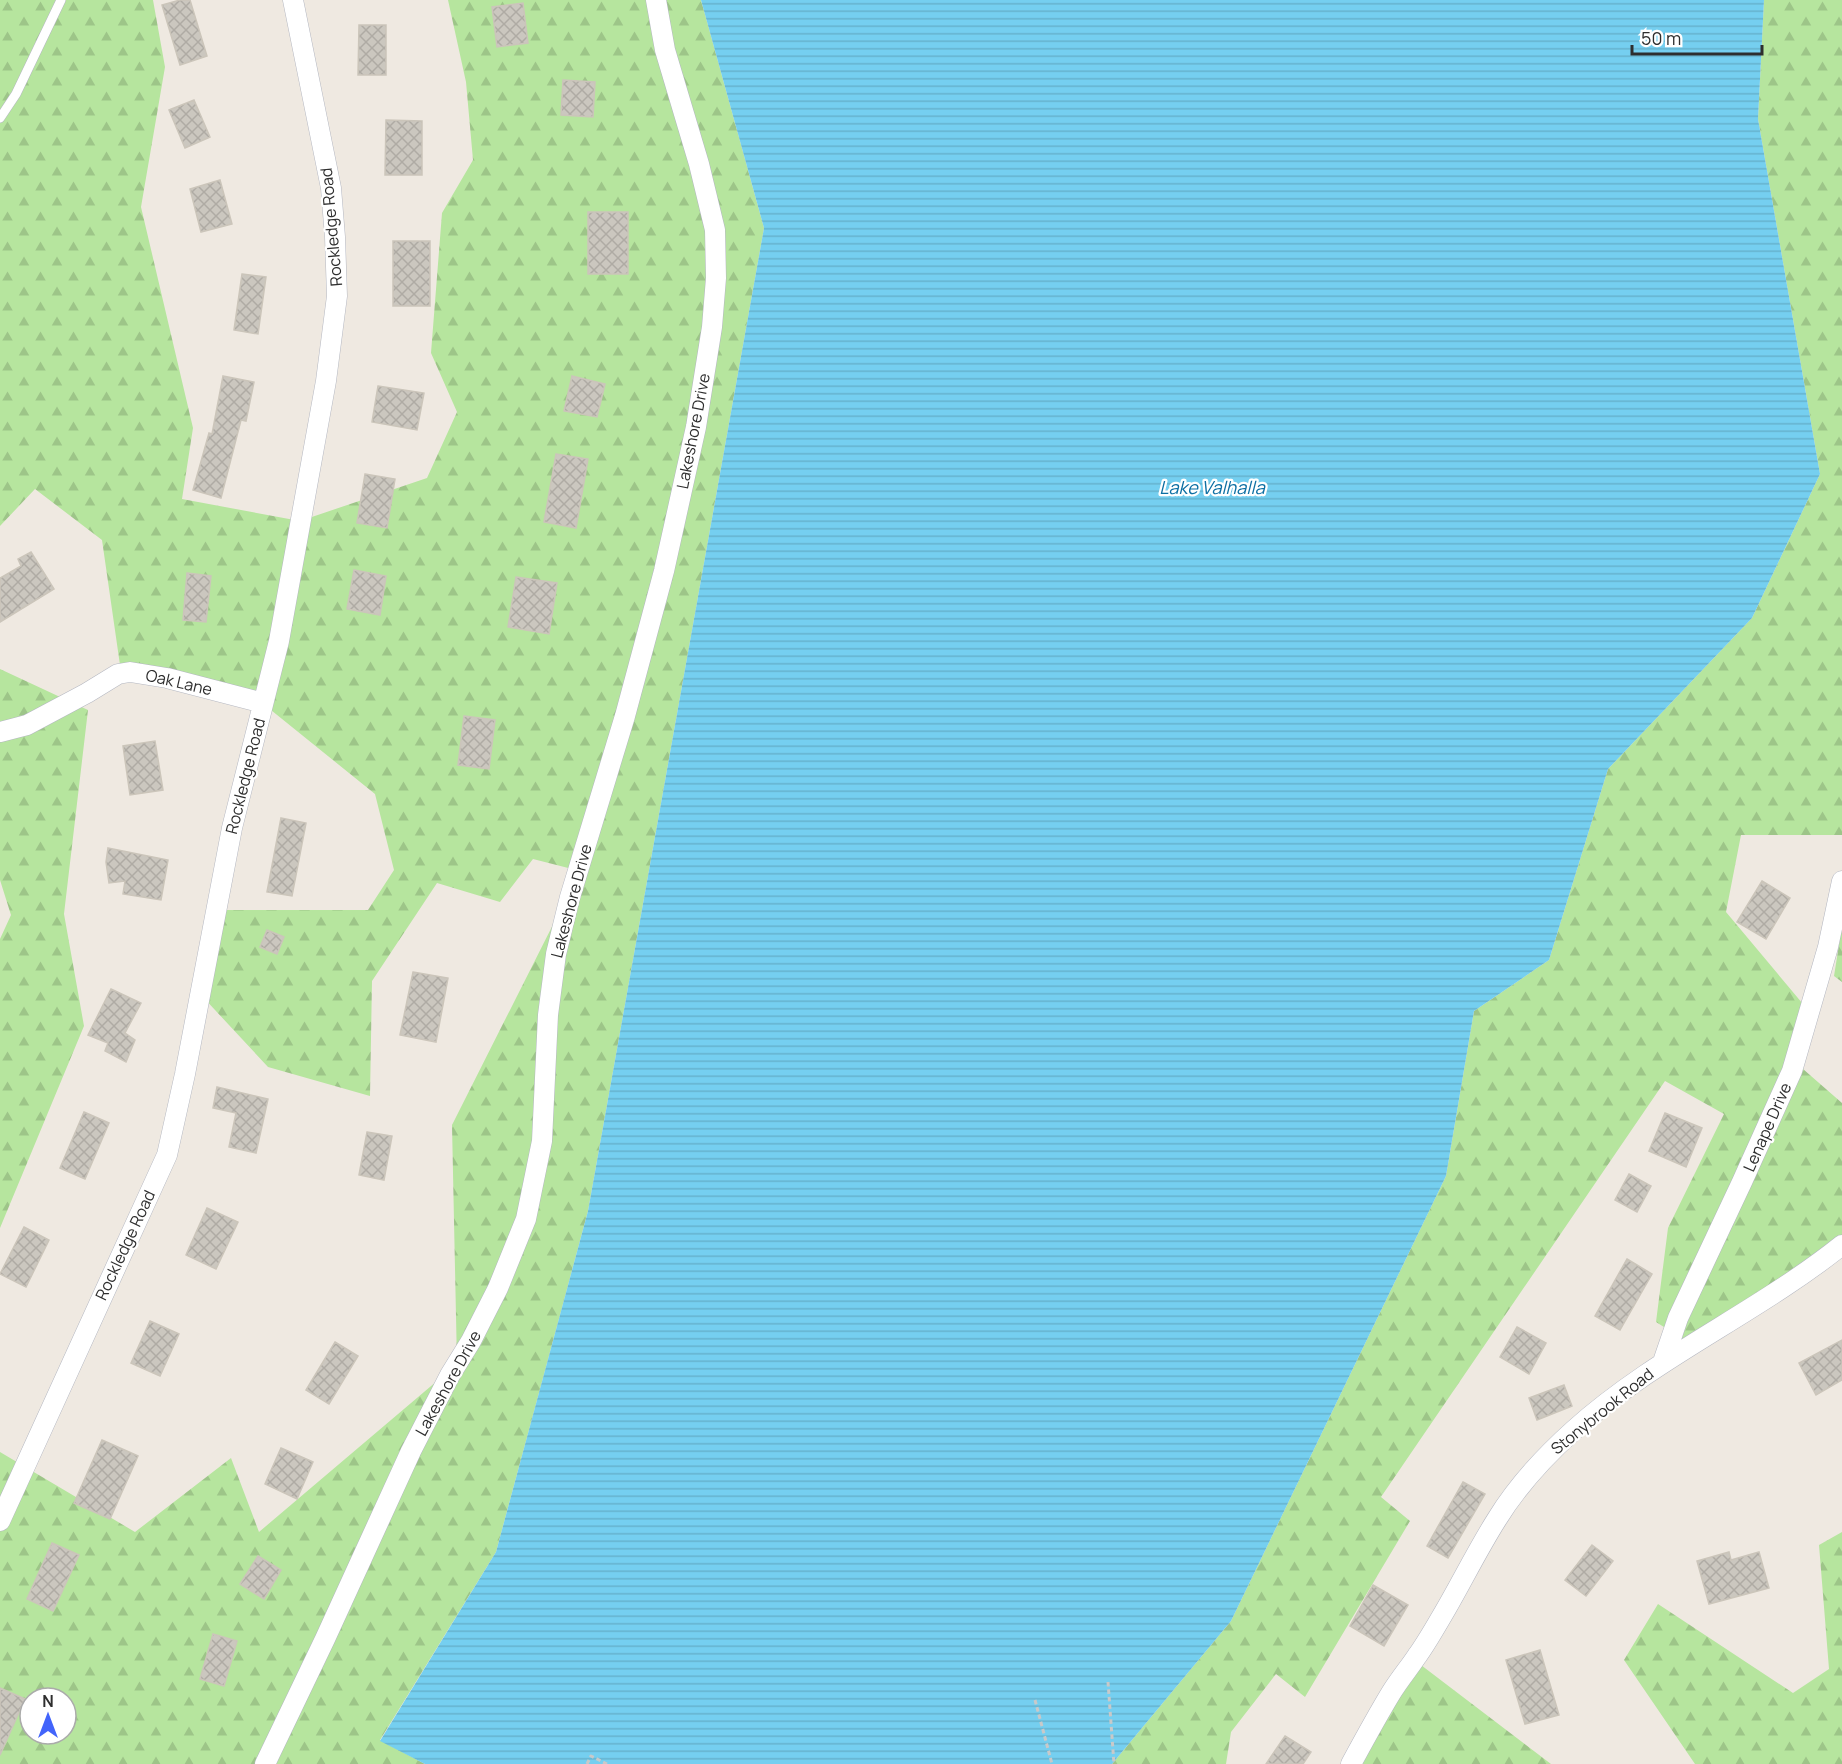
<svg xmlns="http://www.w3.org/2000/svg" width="1842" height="1764" viewBox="0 0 1842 1764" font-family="Manrope,sans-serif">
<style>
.forest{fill:url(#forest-firs);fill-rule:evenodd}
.water{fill:url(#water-rules)}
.building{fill:url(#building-cross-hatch);stroke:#cbc5ba;stroke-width:1.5}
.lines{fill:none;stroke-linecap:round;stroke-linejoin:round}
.service-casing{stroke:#b4b7c1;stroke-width:10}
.minor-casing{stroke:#b4b7c1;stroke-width:21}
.path{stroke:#c9c9c9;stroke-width:3;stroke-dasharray:4.5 3;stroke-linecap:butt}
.service{stroke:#fff;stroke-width:9}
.minor{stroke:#fff;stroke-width:20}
.labels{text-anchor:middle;stroke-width:4.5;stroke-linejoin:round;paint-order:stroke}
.street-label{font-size:16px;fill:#2e2e2e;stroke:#fff}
.water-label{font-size:18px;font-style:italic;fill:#0d6fa3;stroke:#fff}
</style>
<defs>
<pattern id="forest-firs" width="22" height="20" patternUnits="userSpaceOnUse" patternTransform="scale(1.5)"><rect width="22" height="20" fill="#b6e59e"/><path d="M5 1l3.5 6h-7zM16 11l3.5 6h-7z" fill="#9dc588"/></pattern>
<pattern id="water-rules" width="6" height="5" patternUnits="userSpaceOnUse" patternTransform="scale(1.5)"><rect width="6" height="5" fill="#75cff0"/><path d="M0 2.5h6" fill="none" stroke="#66b2ce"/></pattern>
<pattern id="building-cross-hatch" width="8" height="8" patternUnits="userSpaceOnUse" patternTransform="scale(1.5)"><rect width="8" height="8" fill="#cbc7bf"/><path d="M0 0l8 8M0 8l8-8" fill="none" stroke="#afaba4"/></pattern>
</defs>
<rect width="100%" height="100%" fill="#efe9e1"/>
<path class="forest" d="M0 0H153L165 67 141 207 193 428 182 499 300 521 427 478 457 412 431 353 442 213 473 160 466 82 448 0H701L764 228 588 1211 496 1552 380 1740 425 1764H0V1452L135 1532 231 1458 259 1532 457 1364 452 1125 580 871 533 859 500 902 437 883 372 981 370 1096 268 1067 202 996 219 910H368L394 870 375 794 261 702 121 672 102 540 35 489 0 526ZM30 1698H66V1734H30Z
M1764 0H1842V835H1741L1726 912 1813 1016 1803 1069 1842 1103V1241L1694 1346 1656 1322 1668 1228 1724 1114 1665 1081 1381 1497 1410 1521 1305 1697 1276 1674 1231 1732 1226 1764H1112L1231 1621 1446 1176 1474 1011 1549 960 1608 769 1752 618 1820 474 1758 119Z
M0 669 88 710 64 914 84 1026 0 1228V939L11 915 0 880Z
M1842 926V982L1834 976Z
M1842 1532V1764H1695L1624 1660 1658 1604 1793 1693 1829 1669 1819 1545Z
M1417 1662 1551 1764H1348Z"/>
<path class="water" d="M701 0H1764L1758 119 1820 474 1752 618 1608 769 1549 960 1474 1011 1446 1176 1231 1621 1112 1764H425L380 1741 496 1552 588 1211 764 228Z"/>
<path class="building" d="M180 0H190L207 56 180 65 162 5Z
M523 3 528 43 497 47 492 7Z
M359 25H386V75H358Z
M563 80 595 82 593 117 561 115Z
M194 100 210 137 185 148 169 110Z
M386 120 422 121V175H385Z
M220 180 232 224 201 232 190 189Z
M588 212H628V274H588Z
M393 241H430V306H393Z
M242 274 266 277 258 334 234 330Z
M223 376 254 382 246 421 241 420 221 498 193 490 209 433 212 434Z
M572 376 605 384 597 417 564 411Z
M378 386 424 393 417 430 372 422Z
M556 454 588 459 576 528 544 522Z
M365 474 395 479 387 528 357 523Z
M31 552 54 589 0 622V578L21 566 18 559Z
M354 570 386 576 380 615 347 609Z
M187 573 211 576 206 622 183 620Z
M516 577 557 583 549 634 508 627Z
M464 716 495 720 489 769 458 765Z
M155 741 163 790 130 795 123 746Z
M281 818 306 823 292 896 267 892Z
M108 848 168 860 161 900 123 894 125 881 109 883 106 862Z
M1762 881 1790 898 1766 939 1737 922Z
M267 930 284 937 277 954 260 947Z
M413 972 448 978 436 1042 400 1035Z
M111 989 141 1003 125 1033 135 1040 126 1062 105 1051 108 1043 88 1035Z
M217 1087 268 1099 256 1153 229 1147 236 1113 213 1108Z
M84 1112 109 1123 85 1179 60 1168Z
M1665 1113 1702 1128 1686 1167 1649 1151Z
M367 1132 392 1136 384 1180 359 1175Z
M1629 1174 1651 1186 1637 1212 1615 1200Z
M207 1208 238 1222 216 1269 186 1255Z
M24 1227 49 1240 26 1287 0 1274Z
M1627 1259 1652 1274 1620 1330 1595 1316Z
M150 1321 179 1334 160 1376 131 1363Z
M1517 1327 1546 1343 1529 1374 1500 1357Z
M1842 1340V1380L1816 1395 1799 1363Z
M335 1342 358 1356 329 1404 306 1390Z
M1564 1385 1572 1406 1537 1420 1529 1398Z
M102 1440 138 1456 110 1519 74 1503Z
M281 1448 313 1462 297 1499 265 1484Z
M1463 1482 1485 1494 1448 1558 1427 1546Z
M52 1543 79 1555 53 1611 27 1599Z
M1592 1545 1613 1561 1586 1596 1565 1580Z
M1729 1552 1731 1560 1759 1552 1769 1588 1709 1604 1697 1561Z
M258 1556 281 1570 264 1599 240 1584Z
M1373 1585 1408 1605 1384 1646 1350 1626Z
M213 1634 237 1641 224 1686 200 1679Z
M1540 1650 1559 1715 1525 1724 1506 1660Z
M0 1688 25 1699 0 1755Z
M1285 1736 1311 1752 1303 1764H1266Z"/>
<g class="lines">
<g class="service-casing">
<path id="service" d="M0 118 16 94 61 0"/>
</g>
<g class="minor-casing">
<path id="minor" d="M0 732 27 725 87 693 118 674 130 672 167 678 263 703
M1663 1362 1678 1318 1742 1182 1792 1071 1828 947 1842 881
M0 1521 167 1155 185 1074 232 828 279 641 326 381 337 296 335 237 331 188 293 0
M265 1764 325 1639 411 1451 450 1375 471 1341 498 1288 526 1219 542 1141 548 1015 556 954 570 897 625 716 664 571 696 427 712 327 716 278 715 230 699 164 665 50 656 0
M1351 1764C1364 1740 1377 1716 1391 1693 1399 1680 1409 1668 1417 1656 1425 1645 1432 1633 1439 1621 1459 1588 1476 1552 1497 1519 1518 1485 1545 1456 1574 1430 1655 1357 1757 1313 1842 1245"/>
</g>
<path class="path" d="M1108 1682 1114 1764
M1035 1700 1052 1764
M587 1764 591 1756 607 1764"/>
<use href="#service" class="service"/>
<use href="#minor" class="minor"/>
</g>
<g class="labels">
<g class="street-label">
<text transform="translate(331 227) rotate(-95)" y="6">Rockledge Road</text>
<text transform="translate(693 431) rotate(-79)" y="6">Lakeshore Drive</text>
<text transform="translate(179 682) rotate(13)" y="6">Oak Lane</text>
<text transform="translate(245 776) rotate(-76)" y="6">Rockledge Road</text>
<text transform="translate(571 901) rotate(-75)" y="6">Lakeshore Drive</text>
<text transform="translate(1767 1127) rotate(-66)" y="6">Lenape Drive</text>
<text transform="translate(125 1245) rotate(-65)" y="6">Rockledge Road</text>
<text transform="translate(448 1383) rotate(-61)" y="6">Lakeshore Drive</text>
<text transform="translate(1602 1411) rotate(-39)" y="6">Stonybrook Road</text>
</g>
<g class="water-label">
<text x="1212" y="494">Lake Valhalla</text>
</g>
</g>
<g transform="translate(48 1716)"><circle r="28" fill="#ffffff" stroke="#ababab" stroke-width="1.5"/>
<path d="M0-4.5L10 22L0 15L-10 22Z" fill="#4264fb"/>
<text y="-9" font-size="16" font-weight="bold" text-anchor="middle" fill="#2e2e2e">N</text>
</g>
<path d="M1632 45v9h130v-9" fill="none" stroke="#2e2e2e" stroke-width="3"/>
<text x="1641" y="45" font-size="18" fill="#2e2e2e" stroke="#ffffff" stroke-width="4.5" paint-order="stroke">50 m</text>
</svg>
